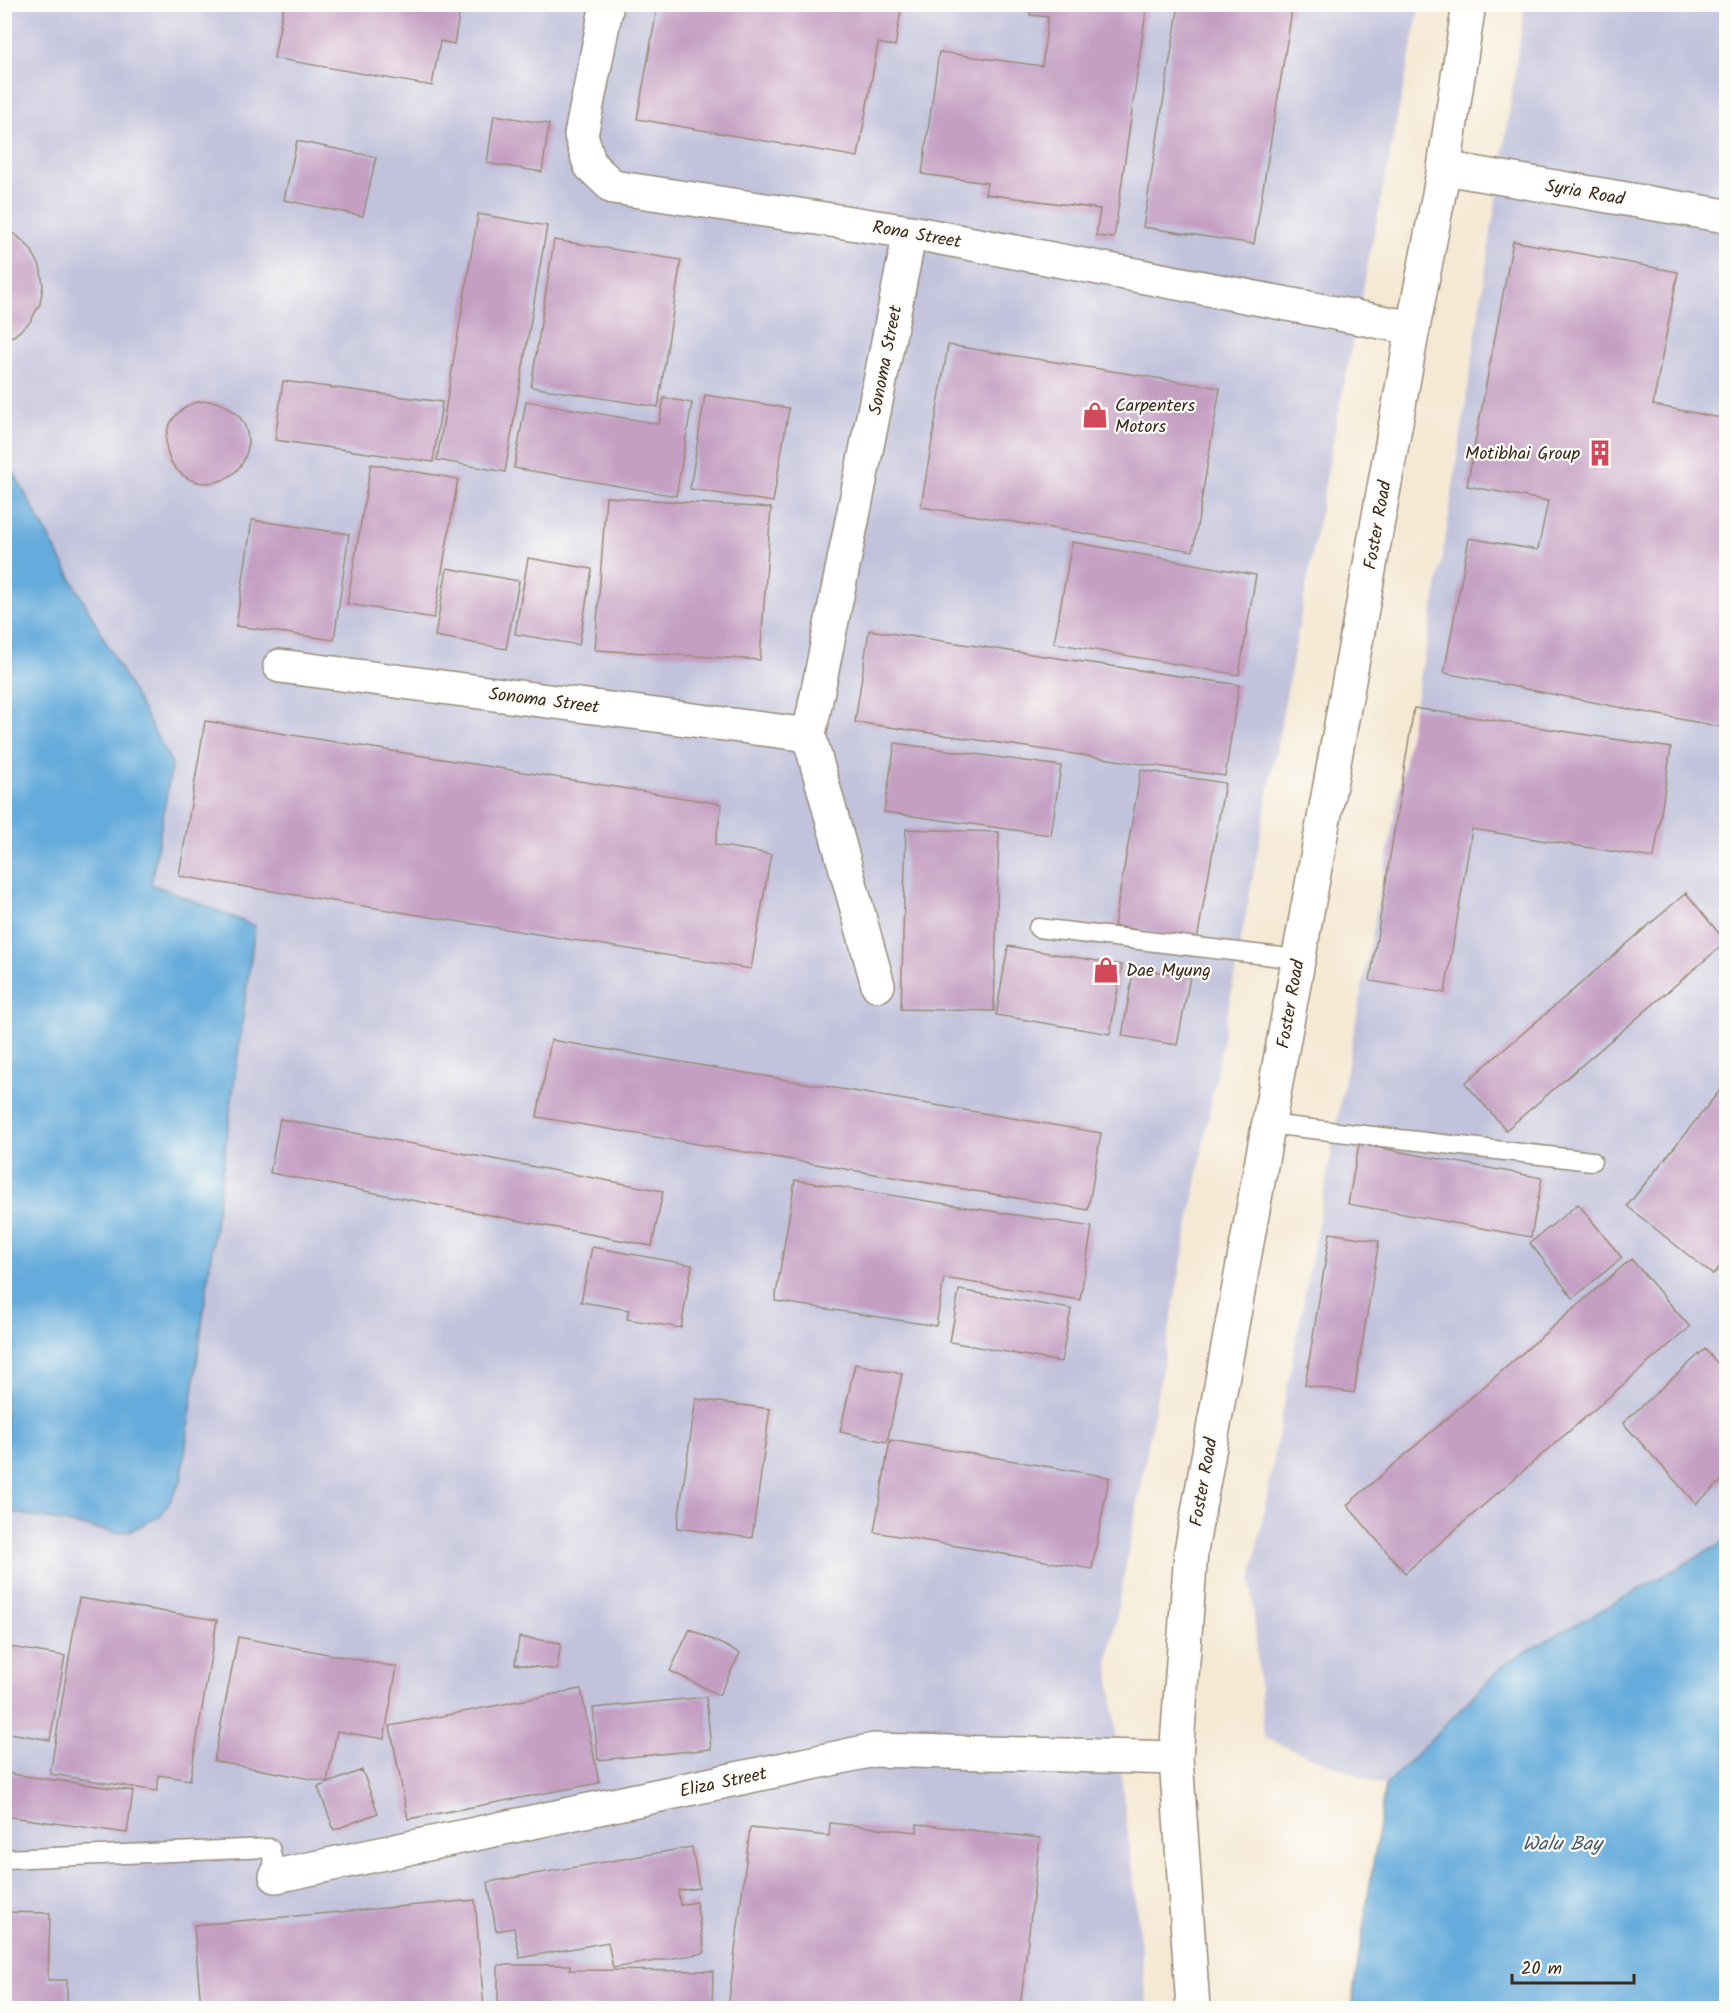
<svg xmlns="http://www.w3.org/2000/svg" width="1731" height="2013" viewBox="0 0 1731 2013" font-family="Kalam,sans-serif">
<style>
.industrial{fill:#c2c2dc}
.water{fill:#65abdb;stroke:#506a7c;stroke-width:1.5}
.building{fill:#c49fc2}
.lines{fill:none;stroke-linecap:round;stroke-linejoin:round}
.lane-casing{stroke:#988a79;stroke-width:21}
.street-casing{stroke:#988a79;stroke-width:36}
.primary-casing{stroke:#988a79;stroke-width:36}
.lane{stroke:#fff;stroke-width:18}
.street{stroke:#fff;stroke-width:33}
.primary{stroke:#fff;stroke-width:33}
.labels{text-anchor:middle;stroke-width:4.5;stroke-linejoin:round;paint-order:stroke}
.street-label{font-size:18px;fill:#3b2a1e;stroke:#fdfcf7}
.poi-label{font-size:18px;fill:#3b2a1e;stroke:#fdfcf7;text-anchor:start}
.water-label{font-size:20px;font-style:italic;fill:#4c5e6a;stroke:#fdfcf7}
</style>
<rect width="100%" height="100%" fill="#fdfcf7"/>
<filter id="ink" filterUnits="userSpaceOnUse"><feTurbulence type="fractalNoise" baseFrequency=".0167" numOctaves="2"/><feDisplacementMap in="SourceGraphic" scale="12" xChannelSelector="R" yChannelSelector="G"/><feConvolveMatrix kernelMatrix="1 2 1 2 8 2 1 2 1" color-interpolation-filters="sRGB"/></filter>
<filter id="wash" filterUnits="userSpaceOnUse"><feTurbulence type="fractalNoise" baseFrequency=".008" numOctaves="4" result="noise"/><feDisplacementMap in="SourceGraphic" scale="24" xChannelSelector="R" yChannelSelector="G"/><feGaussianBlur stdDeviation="1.35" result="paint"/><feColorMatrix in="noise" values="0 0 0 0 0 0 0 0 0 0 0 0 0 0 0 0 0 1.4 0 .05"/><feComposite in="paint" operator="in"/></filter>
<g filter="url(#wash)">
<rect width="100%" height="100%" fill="#f5e9d4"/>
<path class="industrial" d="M5 5H1420L1339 409 1108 1662 1148 2008H5V1511L118 1533 130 1531 145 1525 151 884 172 764 14 473 5 472Z
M1525 5H1726V1541L1506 1663 1385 1786 1264 1738 1251 1581 1442 561Z"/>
<path class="water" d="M5 472 14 473 172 764 151 884 255 926 181 1482 161 1516 130 1531 118 1533 5 1511Z
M1726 1541V2008H1351L1385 1786 1506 1663Z"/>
<g id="blocks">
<path class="building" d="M284 4H461L454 44 440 41 432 86 274 58Z
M658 4H902L895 46 878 43 858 157 637 119Z
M1032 4H1147L1114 238 1096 236 1100 209 985 194 987 183 922 174 939 52 1042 66 1048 17 1030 15Z
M1179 4H1293L1254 244 1143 227Z
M494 115 549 124 542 172 487 163Z
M297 141 376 157 363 216 284 200Z
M478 214 547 226 505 472 437 460Z
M4 230 16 235 30 248 40 266 43 285 40 304 30 322 15 335 4 340Z
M554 240 681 260 658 407 531 387Z
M1513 241 1678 272 1653 405 1726 419V728L1444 673 1469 538 1538 550 1548 501 1467 486Z
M948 345 1220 388 1193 551 921 507Z
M283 381 442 402 433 462 275 440Z
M705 395 789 408 773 502 690 489Z
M664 398 692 403 676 496 514 468 526 401 659 424Z
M166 442a41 41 0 1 1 82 0a41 41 0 1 1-82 0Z
M371 464 458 479 434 618 347 604Z
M606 497 771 508 760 660 595 650Z
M252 520 349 534 334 640 236 626Z
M1072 542 1256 575 1239 675 1054 643Z
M528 558 592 569 579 645 515 634Z
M447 568 519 581 506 649 435 636Z
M869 630 1239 685 1225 776 855 722Z
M1414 708 1671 748 1654 858 1472 829 1445 993 1370 981Z
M205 721 722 804 715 845 771 854 751 969 179 876Z
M895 743 1061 766 1051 835 884 812Z
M1141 770 1225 783 1197 940 1114 926Z
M906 829 999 832 994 1011 901 1009Z
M1686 893 1726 942 1506 1130 1465 1083Z
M1008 946 1122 965 1110 1034 996 1015Z
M1134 968 1190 977 1177 1045 1122 1036Z
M551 1040 1101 1133 1088 1210 537 1117Z
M1726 1083V1259L1713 1275 1627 1206Z
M280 1119 663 1191 652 1246 270 1173Z
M1359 1144 1542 1178 1531 1237 1348 1204Z
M795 1180 1092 1227 1080 1300 944 1278 936 1326 775 1301Z
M1578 1204 1622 1258 1573 1298 1530 1243Z
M1330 1233 1379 1241 1354 1393 1305 1385Z
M592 1247 692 1265 681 1328 627 1319 629 1310 581 1302Z
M1631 1259 1690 1327 1405 1573 1347 1505Z
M959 1290 1071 1309 1061 1362 950 1342Z
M1705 1349 1726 1373V1477L1696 1504 1623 1423Z
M855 1364 902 1374 887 1442 840 1432Z
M696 1399 770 1409 752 1538 677 1528Z
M890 1440 1109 1477 1092 1569 874 1532Z
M79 1598 217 1620 190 1780 159 1775 157 1791 50 1774Z
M690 1629 740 1653 719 1695 670 1671Z
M238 1637 397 1667 384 1739 337 1731 327 1782 214 1761Z
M519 1637 561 1643 557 1670 515 1664Z
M4 1646 65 1656 50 1740 4 1732Z
M581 1689 599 1783 408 1819 390 1726Z
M706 1697 711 1749 598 1760 593 1708Z
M362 1770 378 1813 334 1830 318 1787Z
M4 1773 133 1791 127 1833 4 1816Z
M830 1823 917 1832V1824L1040 1838 1020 2008H728L750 1828 829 1836Z
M692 1847 699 1888 678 1891 680 1905 696 1902 705 1953 613 1968 608 1942 520 1958 514 1928 496 1931 488 1882Z
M475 1900 484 2008H201L194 1925Z
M4 1912 50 1913 48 1980H67V2008H4Z
M498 1965H570V1970L713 1971 712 2008H498Z"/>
</g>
</g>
<g filter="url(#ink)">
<use href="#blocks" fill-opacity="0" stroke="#988a79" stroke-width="1.5"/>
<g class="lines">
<g class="lane-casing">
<path id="lane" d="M1038 928 1298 959
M1268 1124 1592 1161
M4 1859 270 1848 276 1876"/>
</g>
<g class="street-casing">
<path id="street" d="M607 4 581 135 590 165 613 187 910 232 1413 328
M1444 168 1726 216
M280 666 809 735
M878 985 809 735 910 232
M276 1876 874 1750 1176 1758"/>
</g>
<g class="primary-casing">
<path id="primary" d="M1193 2008 1176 1758 1191 1551 1413 328 1444 168 1469 4"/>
</g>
<use href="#lane" class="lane"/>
<use href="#street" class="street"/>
<use href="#primary" class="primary"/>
</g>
</g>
<defs>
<g id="shop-bare" transform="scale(2.07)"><path d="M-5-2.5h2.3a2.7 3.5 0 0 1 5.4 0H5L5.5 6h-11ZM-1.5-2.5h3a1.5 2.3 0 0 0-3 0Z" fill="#d1495b" stroke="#fdfcf7" stroke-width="2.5" paint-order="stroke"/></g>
<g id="building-bare" transform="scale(2.07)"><path d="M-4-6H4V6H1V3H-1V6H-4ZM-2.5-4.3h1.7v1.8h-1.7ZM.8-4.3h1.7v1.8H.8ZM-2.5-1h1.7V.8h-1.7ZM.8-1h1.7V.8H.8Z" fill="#d1495b" stroke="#fdfcf7" stroke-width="2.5" paint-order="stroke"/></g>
</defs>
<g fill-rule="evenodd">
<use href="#shop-bare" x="1095" y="415"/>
<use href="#building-bare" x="1600" y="453"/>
<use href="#shop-bare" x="1106" y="970"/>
</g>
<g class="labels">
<g class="street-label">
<text transform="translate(1585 192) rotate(10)" y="6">Syria Road</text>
<text transform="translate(917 234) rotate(10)" y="6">Rona Street</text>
<text transform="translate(885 360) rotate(-79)" y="6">Sonoma Street</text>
<text transform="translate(1377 525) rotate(-80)" y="6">Foster Road</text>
<text transform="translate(544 700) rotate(7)" y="6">Sonoma Street</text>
<text transform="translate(1290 1004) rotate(-80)" y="6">Foster Road</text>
<text transform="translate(1203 1482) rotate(-80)" y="6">Foster Road</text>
<text transform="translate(723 1782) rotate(-12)" y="6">Eliza Street</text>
</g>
<g class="poi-label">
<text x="1115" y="411">Carpenters<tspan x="1115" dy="21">Motors</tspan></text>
<text x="1580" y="459" text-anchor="end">Motibhai Group</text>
<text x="1126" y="976">Dae Myung</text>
</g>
<g class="water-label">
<text x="1562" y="1850">Walu Bay</text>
</g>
</g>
<rect width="1731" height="2013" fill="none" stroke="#fdfcf7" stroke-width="24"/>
<path d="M1512 1974v9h122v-9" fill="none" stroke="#3b2a1e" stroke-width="3"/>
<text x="1521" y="1974" font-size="18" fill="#3b2a1e" stroke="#fdfcf7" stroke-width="4.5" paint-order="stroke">20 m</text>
</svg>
